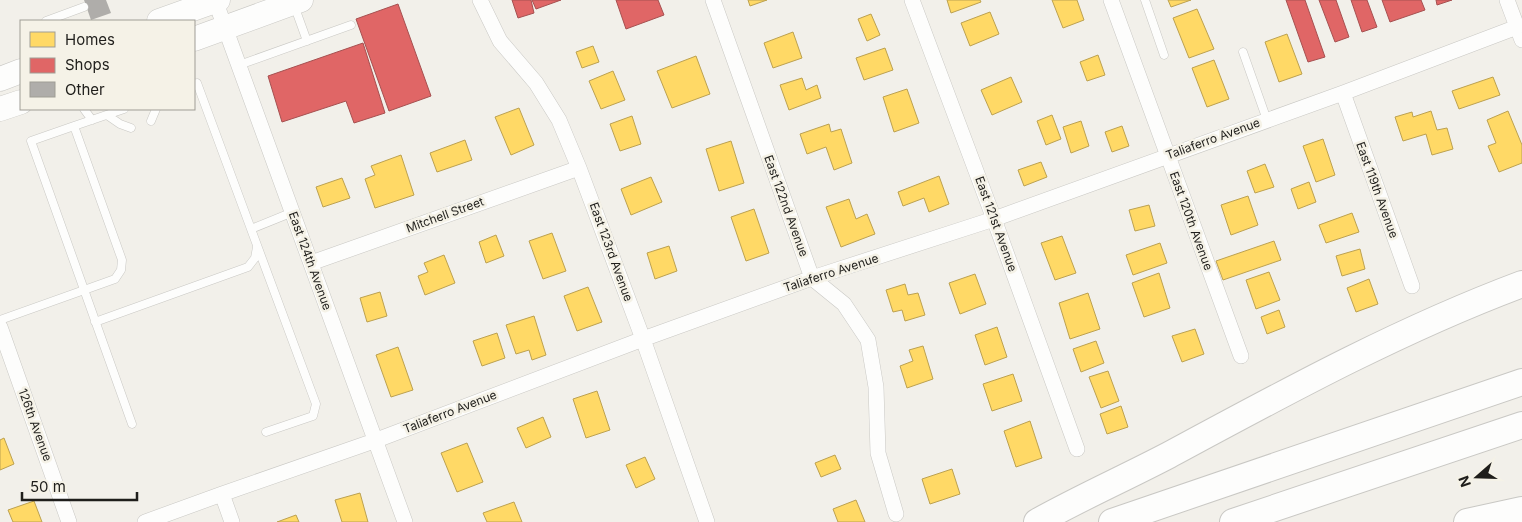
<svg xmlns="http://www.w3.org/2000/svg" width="1522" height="522" viewBox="0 0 1522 522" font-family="Inter,sans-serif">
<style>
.homes{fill:#ffd966;stroke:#bca150}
.shops{fill:#e06666;stroke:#a65050}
.building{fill:#afadaa}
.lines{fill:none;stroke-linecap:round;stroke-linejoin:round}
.service-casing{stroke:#c9c8c4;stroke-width:9}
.minor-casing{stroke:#c9c8c4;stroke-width:16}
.primary-casing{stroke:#c9c8c4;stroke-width:25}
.motorway-casing{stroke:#c9c8c4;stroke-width:28}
.service{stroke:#fdfdfc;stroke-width:8}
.minor{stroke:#fdfdfc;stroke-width:15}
.primary{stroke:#fdfdfc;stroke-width:24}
.motorway{stroke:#fdfdfc;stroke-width:26}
.labels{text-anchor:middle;stroke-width:5;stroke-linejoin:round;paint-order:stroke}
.street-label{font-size:12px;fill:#1f1e1b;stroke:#f5f2e7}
</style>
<rect width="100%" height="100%" fill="#f2f0ea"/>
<path class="homes" d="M748 0H767L750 6Z
M947 0H980L981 2 951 13Z
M1052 0H1077L1084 20 1063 28Z
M1168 0H1191L1171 7Z
M1197 9 1214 49 1189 58 1173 18Z
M990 12 999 34 970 46 961 23Z
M871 14 880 35 867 41 858 19Z
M793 32 802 58 773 68 764 43Z
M1287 34 1302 74 1279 82 1265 42Z
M593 46 599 62 582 68 576 52Z
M885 48 893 70 864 80 856 58Z
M1098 55 1105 75 1087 81 1080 62Z
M696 56 710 94 672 108 657 71Z
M1214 60 1229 99 1207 107 1192 68Z
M613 71 625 100 601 109 589 81Z
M1011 77 1022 102 992 115 981 90Z
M1493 77 1500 95 1459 109 1452 91Z
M802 78 806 90 817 85 821 98 789 110 780 85Z
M907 89 919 123 894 132 883 97Z
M519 108 534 145 511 155 495 117Z
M1431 111 1437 130 1447 128 1453 149 1432 155 1426 134 1403 141 1395 117 1412 112 1413 117Z
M1508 111 1522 145V163L1499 172 1488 146 1496 143 1487 120Z
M1052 115 1061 139 1046 145 1037 121Z
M632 116 641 144 620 151 610 124Z
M1081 121 1089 146 1071 153 1063 127Z
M829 124 831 132 841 129 852 163 834 170 826 147 807 154 800 134Z
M1122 126 1129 146 1112 152 1105 132Z
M1323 139 1335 175 1316 182 1303 146Z
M465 140 472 160 437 172 430 153Z
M731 141 744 183 719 191 706 149Z
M401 155 414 195 375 208 365 179 375 175 371 166Z
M1041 162 1047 177 1024 186 1018 170Z
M1265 164 1274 187 1255 193 1247 171Z
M939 176 949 204 929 212 924 198 903 206 898 192Z
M651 177 662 202 631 215 621 189Z
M342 178 350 198 323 207 316 187Z
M1309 182 1316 202 1298 209 1291 189Z
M1248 196 1258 225 1231 235 1221 205Z
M849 199 856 219 867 214 875 234 841 247 826 207Z
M1149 205 1155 226 1135 231 1129 210Z
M754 209 769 253 746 261 731 217Z
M1352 213 1359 232 1326 243 1319 225Z
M552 233 566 271 543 279 529 241Z
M496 235 504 256 486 263 479 242Z
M1062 236 1076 273 1055 280 1041 243Z
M1274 241 1281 260 1223 280 1216 261Z
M1160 243 1167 263 1133 275 1126 255Z
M669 246 677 271 655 279 647 253Z
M1360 249 1365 269 1342 276 1336 256Z
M444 255 455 283 425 295 418 276 428 272 424 263Z
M1269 272 1280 300 1256 309 1246 280Z
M1159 273 1170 308 1144 317 1132 283Z
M975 274 986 304 960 314 949 283Z
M1369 279 1378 304 1356 312 1347 288Z
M905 284 908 295 918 293 925 315 905 321 902 310 893 312 886 290Z
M588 287 602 322 577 331 564 296Z
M380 292 387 316 367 322 360 298Z
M1088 293 1100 329 1070 339 1059 303Z
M1279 310 1285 327 1267 334 1261 317Z
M534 316 546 355 532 360 529 350 516 354 506 325Z
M997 327 1007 357 985 365 975 335Z
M1195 329 1204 354 1182 362 1172 336Z
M497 333 505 358 482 366 473 341Z
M1096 341 1104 363 1081 372 1073 349Z
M923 346 933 379 907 388 900 366 913 361 909 350Z
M398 347 413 390 391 397 376 355Z
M1108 371 1119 401 1101 408 1089 377Z
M1013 374 1022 401 992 411 983 384Z
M597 391 610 430 586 438 573 399Z
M1121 406 1128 427 1107 434 1100 414Z
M543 417 551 437 526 448 517 428Z
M1030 421 1042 458 1016 467 1004 431Z
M4 438 14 464 0 470V440Z
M467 443 483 482 457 492 441 453Z
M835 455 841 469 821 477 815 463Z
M645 457 655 479 636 488 626 465Z
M952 469 960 494 930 504 922 479Z
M360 493 368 522H342L335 500Z
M856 500 865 522H838L833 509Z
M34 501 42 522H13L8 510Z
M514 502 522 522H487L483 513Z
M296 515 299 522H277Z"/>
<path class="shops" d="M512 0H531L534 13 518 18Z
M532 0H561L536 9Z
M616 0H658L664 15 626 29Z
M1286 0H1305L1325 57 1308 62Z
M1319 0H1336L1349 37 1335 42Z
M1351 0H1367L1377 27 1362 32Z
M1382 0H1421L1425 10 1390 22Z
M1436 0H1452L1437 5Z
M398 4 431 96 389 111 356 19Z
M363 43 385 113 354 123 346 101 282 122 268 76Z"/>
<path class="building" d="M84 0H106L111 13 91 20Z"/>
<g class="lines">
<g class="service-casing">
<path id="service" d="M1145 0 1164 55
M294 5 307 41
M46 21 84 7
M1243 52 1267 120
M239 65 351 25
M194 84 197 83 251 229 293 212
M84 109 92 120
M107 115 120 124 131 128
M151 121 156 109
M74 126 124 109
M251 229 316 404 313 416 266 432
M0 320 115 279 121 270 122 260 74 126 31 141 132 424
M95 322 248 267 255 258 257 247"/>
</g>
<g class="minor-casing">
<path id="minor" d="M215 0 405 522
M480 0 500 41 536 83 559 120 579 168 643 339 707 522
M713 0 812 278 844 304 868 340 876 387 878 453 896 514
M912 0 994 219 1077 449
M1111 0 1241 356
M1507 0 1522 40
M1343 93 1412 286
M311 263 579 168
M0 327 69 522
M222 494 232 522
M145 522 222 494 374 441 643 339 812 278 994 219 1343 93 1517 27"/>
</g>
<g class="primary-casing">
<path id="primary" d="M159 21 218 0
M194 39 301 0
M0 79 21 71
M0 109 21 102"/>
</g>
<g class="motorway-casing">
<path id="motorway" d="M1037 522C1080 498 1125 478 1169 455 1284 393 1399 330 1522 284
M1112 522 1522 382
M1233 522 1522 425
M1467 522 1522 510"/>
</g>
<use href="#service" class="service"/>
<use href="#minor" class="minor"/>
<use href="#primary" class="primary"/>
<use href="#motorway" class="motorway"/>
</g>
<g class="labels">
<g class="street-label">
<text transform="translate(1213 139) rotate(-20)" y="4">Taliaferro Avenue</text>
<text transform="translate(1377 190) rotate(70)" y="4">East 119th Avenue</text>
<text transform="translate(786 206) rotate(70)" y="4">East 122nd Avenue</text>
<text transform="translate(445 215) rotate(-20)" y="4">Mitchell Street</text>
<text transform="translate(1191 221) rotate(70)" y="4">East 120th Avenue</text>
<text transform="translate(996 224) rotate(70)" y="4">East 121st Avenue</text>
<text transform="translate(611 252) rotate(70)" y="4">East 123rd Avenue</text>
<text transform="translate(310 261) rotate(70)" y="4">East 124th Avenue</text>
<text transform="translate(831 273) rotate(-18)" y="4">Taliaferro Avenue</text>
<text transform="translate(450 412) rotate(-21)" y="4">Taliaferro Avenue</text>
<text transform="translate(35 425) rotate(70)" y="4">126th Avenue</text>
</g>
</g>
<rect x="20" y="20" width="175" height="90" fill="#f5f2e7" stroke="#9f9d95"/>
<rect x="30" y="32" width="25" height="15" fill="#ffd966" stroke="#9f9d95"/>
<text x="65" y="45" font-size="15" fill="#1f1e1b">Homes</text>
<rect x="30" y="58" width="25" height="15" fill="#e06666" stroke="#9f9d95"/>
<text x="65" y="70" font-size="15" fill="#1f1e1b">Shops</text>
<rect x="30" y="82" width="25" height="15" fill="#afadaa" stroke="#9f9d95"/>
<text x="65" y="95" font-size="15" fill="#1f1e1b">Other</text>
<g transform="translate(1477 477) rotate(250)" stroke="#f5f2e7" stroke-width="4" paint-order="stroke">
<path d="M0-4L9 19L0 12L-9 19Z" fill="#1f1e1b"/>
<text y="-8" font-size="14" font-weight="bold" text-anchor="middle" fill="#1f1e1b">N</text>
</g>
<path d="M22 492v8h115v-8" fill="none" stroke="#1f1e1b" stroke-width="2.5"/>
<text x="30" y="492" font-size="15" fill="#1f1e1b" stroke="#f5f2e7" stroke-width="4" paint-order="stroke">50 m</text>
</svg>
